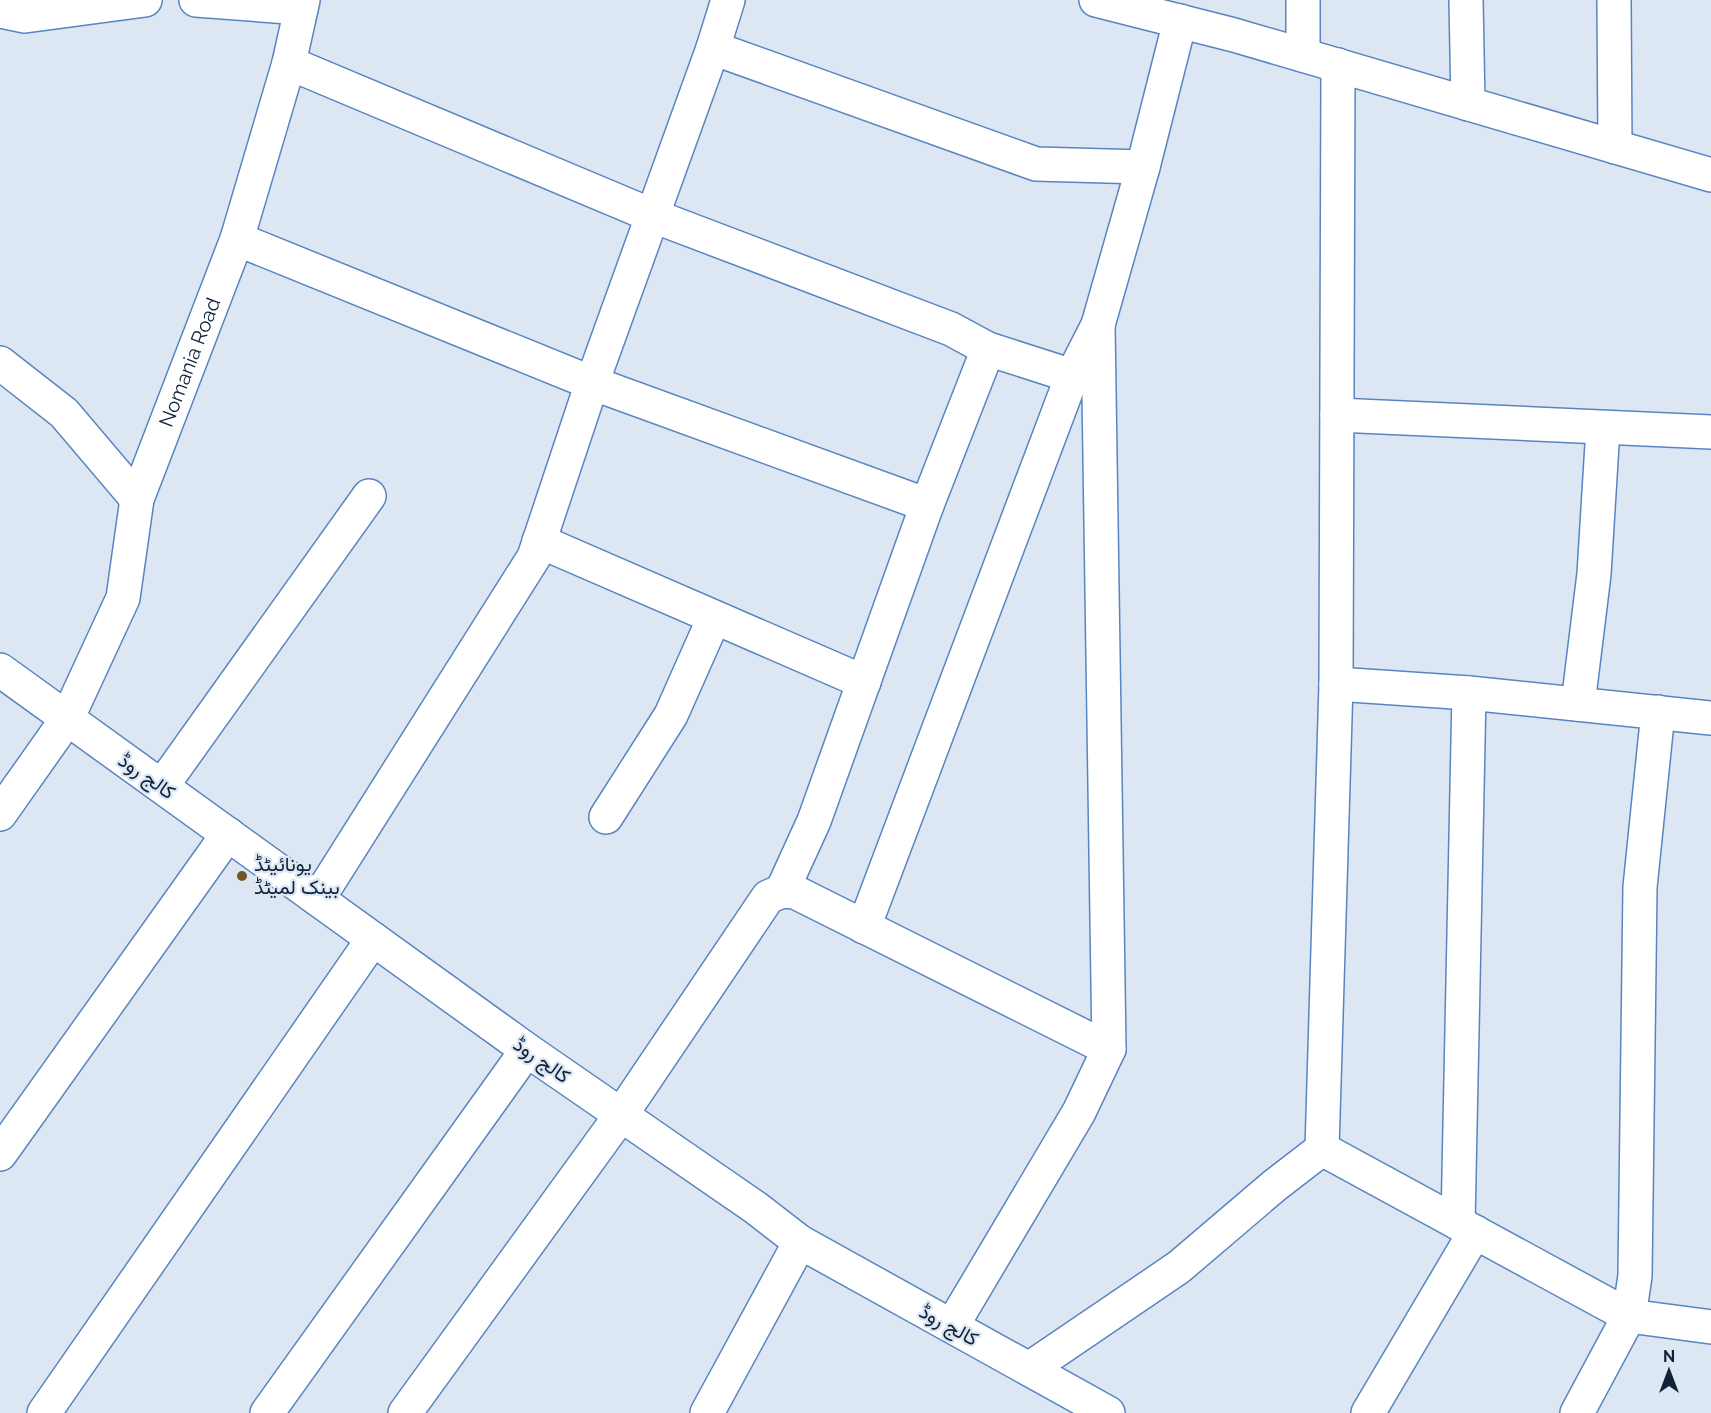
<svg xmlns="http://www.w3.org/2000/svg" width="1711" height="1413" viewBox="0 0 1711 1413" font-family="Raleway,Vazirmatn,sans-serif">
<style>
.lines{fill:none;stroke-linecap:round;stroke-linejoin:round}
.minor-casing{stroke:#5885c2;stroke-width:36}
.major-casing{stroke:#5885c2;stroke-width:36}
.minor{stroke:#fff;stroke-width:33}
.major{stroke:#fff;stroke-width:33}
.poi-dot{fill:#725528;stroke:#dde7f4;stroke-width:2}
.labels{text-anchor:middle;stroke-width:4.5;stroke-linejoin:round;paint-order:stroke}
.street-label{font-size:20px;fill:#0f223a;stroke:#dde7f4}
.poi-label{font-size:20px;fill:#0f223a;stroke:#dde7f4;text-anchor:start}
</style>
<rect width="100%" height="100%" fill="#dde7f4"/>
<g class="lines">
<g class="minor-casing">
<g id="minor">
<path d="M196 0 301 8"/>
<path d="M1096 0 1234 35 1711 175"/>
<path d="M1466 0 1468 104"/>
<path d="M1614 0 1615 147"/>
<path d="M0 11 25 16 145 0"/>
<path d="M713 48 1036 164 1143 167"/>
<path d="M1303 55V0"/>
<path d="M289 63 651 215 951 329 988 349 1072 376"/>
<path d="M237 239 592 383 927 505"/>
<path d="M0 363 64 413 137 499"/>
<path d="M1337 415 1711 432"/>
<path d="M539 541 864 682"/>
<path d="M1336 684 1469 693 1711 718"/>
<path d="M1578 704 1594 574 1603 428"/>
<path d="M162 786 369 496"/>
<path id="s1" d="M0 814 67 719 123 598 137 499 237 239 289 63 303 0"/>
<path d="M606 817 671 715 714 618"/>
<path d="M782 891 814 821 927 505 988 349"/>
<path d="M318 899 534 557 592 383 713 48 728 0"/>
<path d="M864 927 1072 376 1098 325 1143 167 1180 21"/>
<path d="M1322 1149 1336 684 1338 65"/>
<path d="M1322 1149 1629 1316 1711 1327"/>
<path d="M0 1154 228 834"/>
<path d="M1458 1223 1469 693"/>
<path d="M952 1326 1079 1112 1109 1049 1098 325"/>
<path d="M1029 1369 1179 1267 1274 1186 1322 1149"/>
<path d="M44 1413 373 939"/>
<path d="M267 1413 527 1050"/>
<path d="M405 1413 621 1115 768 897 782 891 795 892 1109 1049"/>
<path d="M707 1413 800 1242"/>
<path d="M1368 1413 1475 1232"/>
<path d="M1577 1413 1629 1316 1635 1276 1640 887 1658 712"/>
</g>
</g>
<g class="major-casing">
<path id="major" d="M0 670 527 1050 756 1208 800 1242 1108 1413"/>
</g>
<use href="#minor" class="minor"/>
<use href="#major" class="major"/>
</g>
<circle class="poi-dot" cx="242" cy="876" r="6"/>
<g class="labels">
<g class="street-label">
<text dy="7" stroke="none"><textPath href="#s1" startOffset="496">Nomania Road</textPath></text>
<text transform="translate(147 776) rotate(35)" y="7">کالج روڈ</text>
<text transform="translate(542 1060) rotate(35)" y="7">کالج روڈ</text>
<text transform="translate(949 1325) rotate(29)" y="7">کالج روڈ</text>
</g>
<g class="poi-label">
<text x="254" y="871">یونائیٹڈ<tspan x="254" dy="23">بینک لمیٹڈ</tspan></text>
</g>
</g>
<g transform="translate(1669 1371)" stroke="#dde7f4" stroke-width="4.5" paint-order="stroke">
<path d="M0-4.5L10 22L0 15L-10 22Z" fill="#0f223a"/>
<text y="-9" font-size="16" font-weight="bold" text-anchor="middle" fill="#0f223a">N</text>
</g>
</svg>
